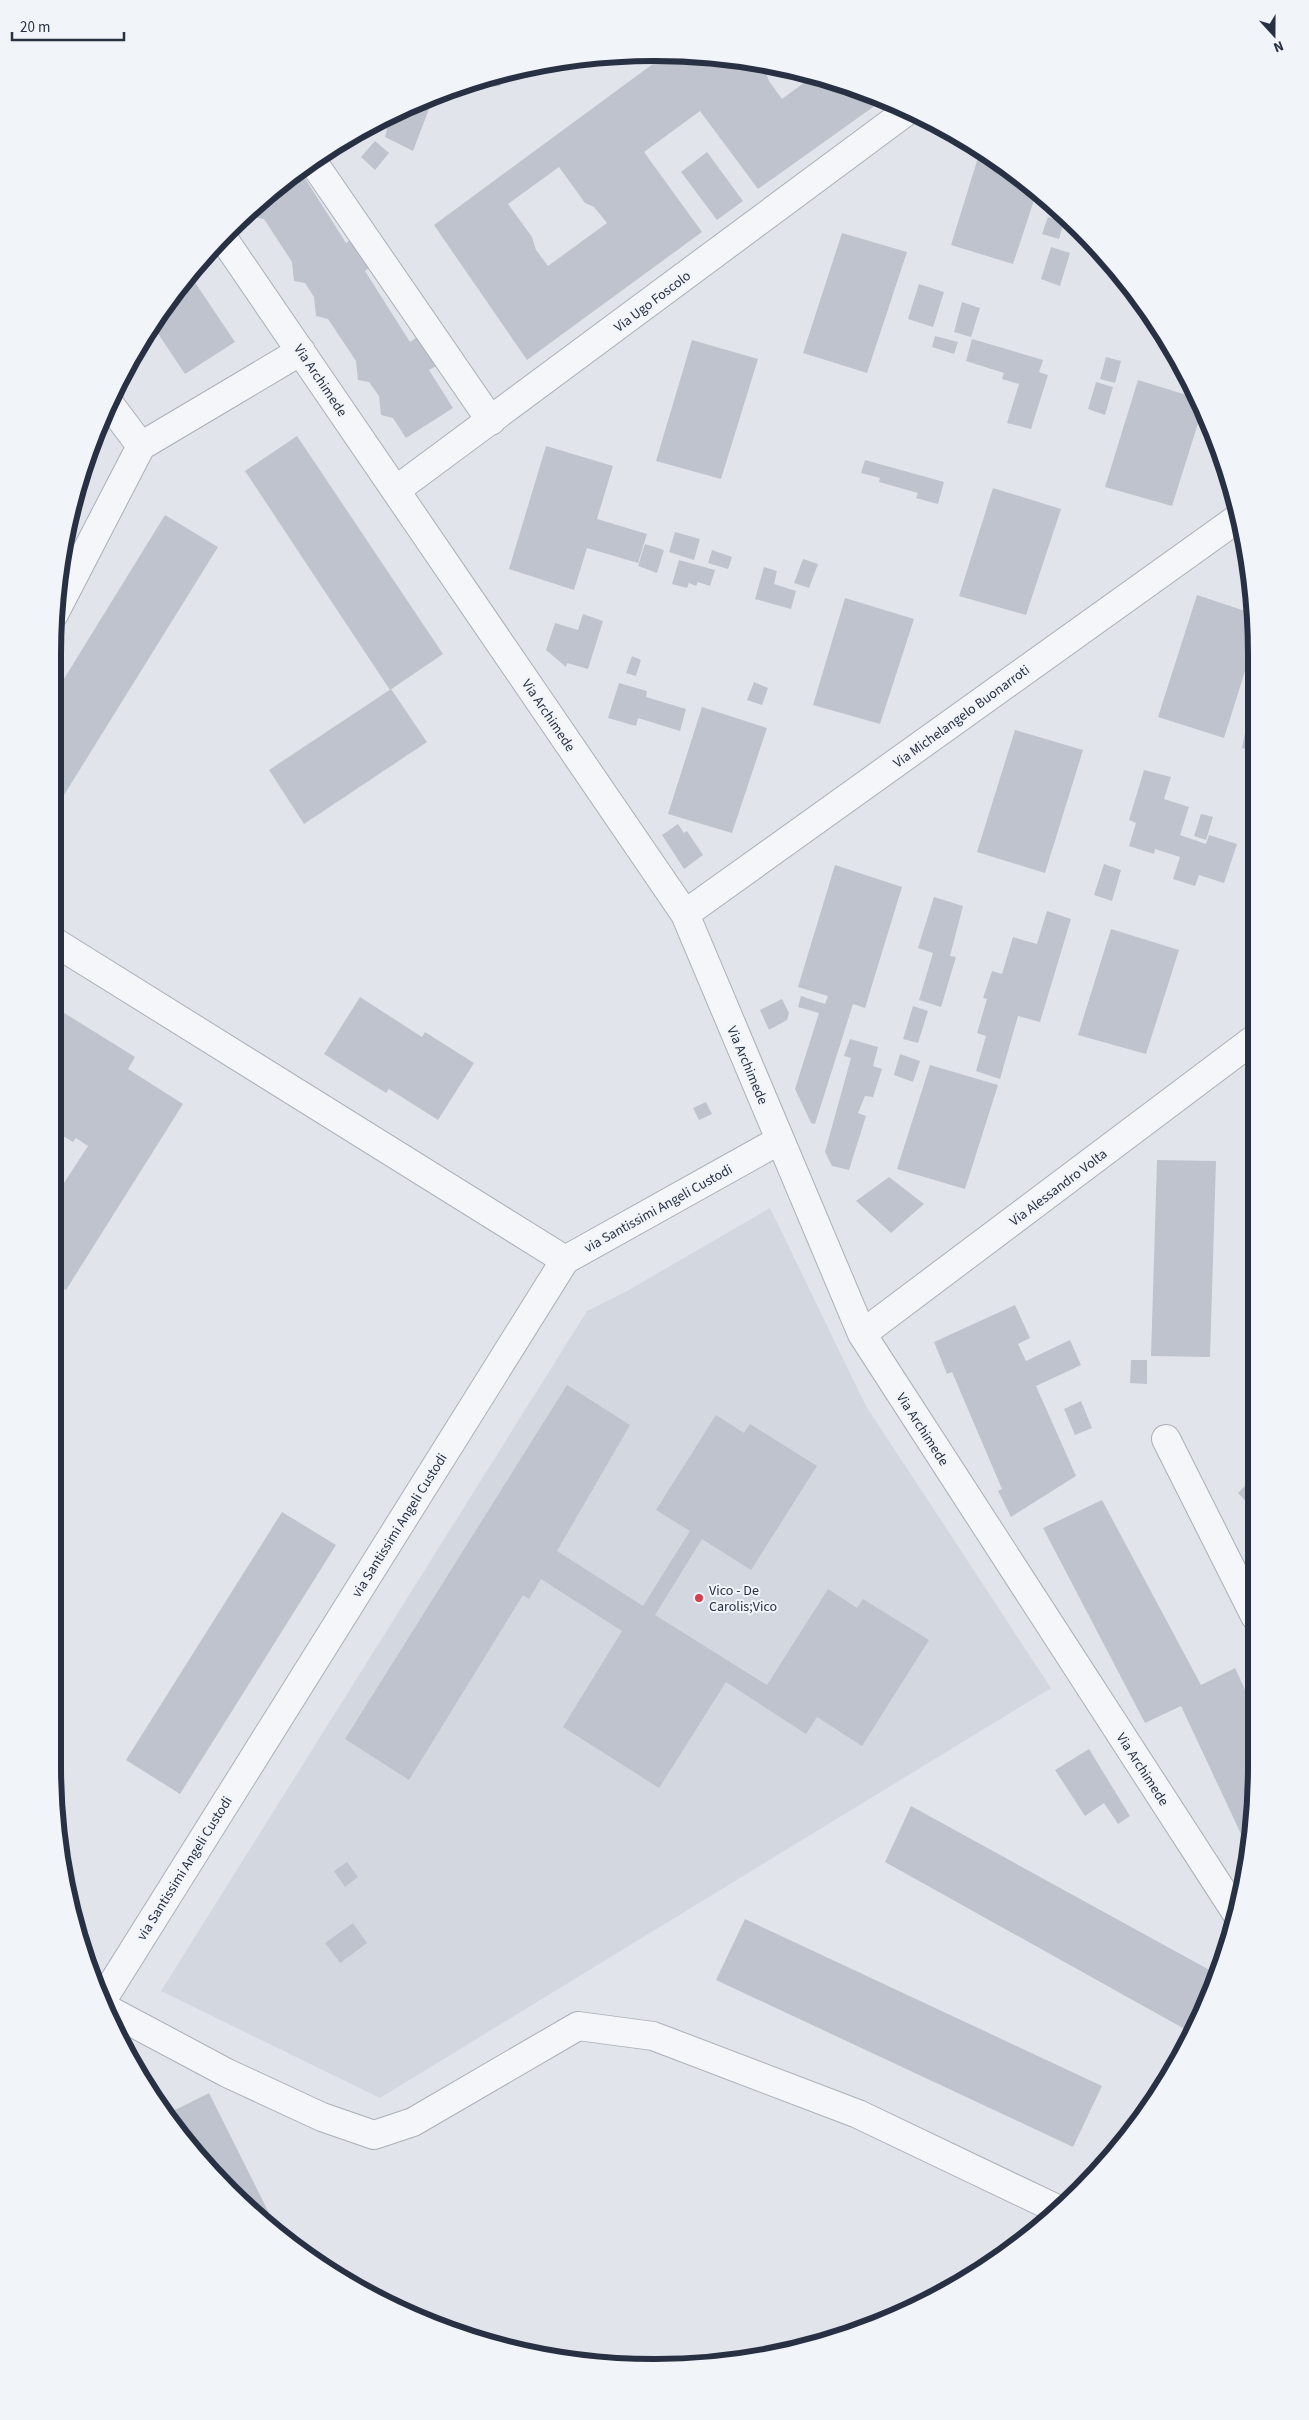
<svg xmlns="http://www.w3.org/2000/svg" width="1309" height="2420" viewBox="0 0 1309 2420" font-family="'Source Sans 3',sans-serif">
<style>
.built{fill:#d3d7e0}
.building{fill:#bec3ce;fill-rule:evenodd}
.lines{fill:none;stroke-linecap:round;stroke-linejoin:round}
.street-casing{stroke:#aaafb9;stroke-width:30}
.street{stroke:#f4f6f9;stroke-width:28}
.poi-dot{fill:#d63f50;stroke:#f1f4f8;stroke-width:2}
.labels{text-anchor:middle;stroke-width:4;stroke-linejoin:round;paint-order:stroke}
.street-label{font-size:14px;fill:#283144;stroke:#f1f4f8}
.poi-label{font-size:14px;fill:#283144;stroke:#f1f4f8;text-anchor:start}
.rim{fill:none;stroke:#283144;stroke-width:6}
</style>
<rect width="100%" height="100%" fill="#e1e5eb"/>
<path class="built" d="M770 1208 866 1406 1051 1688 380 2098 161 1991 587 1311 627 1291Z"/>
<path class="building" d="M665 55 733 58 763 65 769 81 782 99 813 76 848 84 883 100 758 189 700 111 644 152 702 232 527 360 434 225ZM559 167 585 203 594 207 607 223 548 266 536 250 532 237 508 204Z
M498 73 500 86 459 89V88Z
M437 96 432 101 413 151 385 137 387 129 373 124 388 115Z
M375 141 389 153 375 170 361 157Z
M980 151 1037 191 1013 264 951 245Z
M707 152 743 201 717 220 681 172Z
M306 166 307 168 301 172 346 243 353 238 371 267 365 271 410 342 417 337 436 366 429 370 453 408 406 438 393 418 381 415 379 396 369 382 358 380 356 361 328 319 316 316 314 297 305 283 294 281 292 262 264 219 252 217V211L288 177Z
M1048 217 1064 222 1059 239 1042 234Z
M842 233 907 252 867 373 803 353Z
M1051 247 1070 253 1060 286 1041 279Z
M190 275 235 342 185 374 153 326Z
M919 284 944 292 933 327 908 319Z
M962 302 980 308 971 337 954 332Z
M935 336 958 342 954 354 932 347Z
M972 339 1043 360 1039 372 1048 375 1031 429 1007 423 1019 384 1002 379 1004 373 966 361Z
M692 340 758 359 721 479 656 461Z
M1106 357 1121 361 1115 383 1100 379Z
M1138 380 1193 397 1201 414 1172 506 1105 487Z
M1096 382 1113 387 1105 415 1088 409Z
M297 436 443 654 390 690 245 471Z
M546 446 613 466 597 519 647 534 638 563 587 548 574 590 509 569Z
M865 460 944 482 938 504 916 498 918 493 879 482 880 478 861 473Z
M993 488 1061 509 1026 615 959 596Z
M165 515 218 547 64 795 54 789V695Z
M675 532 700 539 694 560 669 552Z
M645 544 664 550 657 573 638 566Z
M712 550 732 557 728 569 708 563Z
M803 559 818 564 809 588 794 583Z
M679 560 715 570 710 586 698 582 696 586 689 583 687 588 672 584Z
M764 567 777 571 774 584 796 591 791 609 755 599Z
M1197 595 1251 613 1252 669 1246 668 1224 738 1158 717Z
M845 598 914 619 880 724 813 705Z
M583 614 603 621 588 669 567 663 566 667 546 650 555 623 578 630Z
M632 656 641 660 636 676 626 673Z
M754 682 768 688 762 705 747 700Z
M619 683 647 691 646 697 686 709 680 731 638 718 636 726 608 718Z
M391 689 427 742 304 824 269 770Z
M702 707 767 728 732 833 668 814Z
M1015 730 1083 750 1045 873 977 852Z
M1245 733 1252 735V751L1242 748Z
M1144 770 1171 777 1164 799 1189 807 1180 835 1206 844 1209 835 1237 844 1224 883 1199 875 1195 886 1173 879 1180 857 1155 849 1154 854 1129 846 1136 823 1129 820Z
M1201 814 1213 817 1206 840 1194 836Z
M678 824 684 833 687 831 703 855 684 869 662 835Z
M1104 864 1121 870 1112 901 1094 895Z
M835 865 902 887 865 1008 853 1004 815 1124 811 1123 795 1089 819 1013 798 1007 801 996 825 1004 828 996 798 987Z
M934 897 963 906 950 956 956 957 941 1007 919 1000 933 953 918 948Z
M1047 911 1071 919 1040 1022 1018 1016 1000 1079 976 1071 986 1036 977 1033 987 999 983 998 992 971 1002 974 1013 937 1037 944Z
M1111 929 1179 950 1146 1054 1078 1035Z
M360 997 422 1037 425 1032 474 1063 438 1120 389 1089 386 1093 324 1054Z
M782 999 789 1013 787 1020 769 1030 760 1010Z
M53 1006 135 1057 128 1069 183 1104 66 1290 53 1282V1250L61 1238 53 1232V1200L88 1146 76 1138 73 1142 53 1130 61 1117 53 1112Z
M913 1006 928 1011 918 1043 903 1039Z
M850 1039 878 1047 873 1066 882 1069 873 1097 865 1096 858 1113 866 1116 849 1170 832 1166 825 1152 851 1058 844 1056Z
M900 1054 920 1061 913 1082 894 1075Z
M930 1065 998 1085 965 1189 897 1169Z
M706 1102 712 1114 699 1120 693 1108Z
M1157 1160 1216 1161 1210 1357 1151 1356Z
M889 1177 924 1204 891 1233 856 1201Z
M1248 1228H1253L1254 1264H1246Z
M1015 1305 1030 1338 1018 1344 1026 1361 1070 1340 1081 1365 1036 1386 1076 1476 1011 1517 998 1491 1002 1489 952 1372 947 1374 934 1342Z
M1131 1360H1147V1384L1130 1383Z
M567 1385 630 1425 557 1551 643 1606 690 1531 656 1510 716 1415 744 1433 750 1424 817 1466 751 1570 702 1539 655 1615 767 1685 828 1589 857 1608 863 1599 929 1640 862 1746 817 1717 806 1734 726 1682 659 1788 563 1727 622 1631 541 1579 529 1599 523 1595 409 1780 345 1739Z
M1081 1401 1092 1428 1075 1435 1064 1409Z
M1254 1477V1517L1250 1513 1253 1509 1238 1493Z
M1102 1500 1201 1685 1235 1668 1255 1711V1805L1248 1849 1181 1706 1145 1723 1043 1528Z
M282 1512 336 1545 180 1794 126 1760Z
M1089 1749 1130 1816 1118 1824 1104 1803 1085 1816 1055 1770Z
M911 1806 1215 1973 1190 2032 885 1862Z
M347 1862 358 1877 345 1887 334 1871Z
M745 1919 1102 2086 1073 2147 716 1980Z
M353 1923 367 1943 340 1963 325 1943Z
M209 2093 280 2235 257 2218 177 2132 165 2115Z"/>
<g class="lines">
<g class="street-casing">
<path id="street" d="M313 162 491 421
M223 238 685 914 862 1334 1237 1914
M111 406 141 446
M396 490 907 111
M54 614 141 446 301 351
M685 914 1238 518
M53 941 565 1260
M862 1334 1253 1040
M1166 1439 1255 1616
M103 1999 565 1260 780 1140
M107 2009 227 2073 322 2117 374 2135 413 2122 578 2026 653 2036 858 2114 1059 2210"/>
</g>
<use href="#street" class="street"/>
</g>
<circle class="poi-dot" cx="699" cy="1598" r="5"/>
<g class="labels">
<g class="street-label">
<text transform="translate(652 301) rotate(-37)" y="5">Via Ugo Foscolo</text>
<text transform="translate(321 380) rotate(56)" y="5">Via Archimede</text>
<text transform="translate(549 715) rotate(56)" y="5">Via Archimede</text>
<text transform="translate(961 716) rotate(-36)" y="5">Via Michelangelo Buonarroti</text>
<text transform="translate(748 1065) rotate(67)" y="5">Via Archimede</text>
<text transform="translate(1058 1187) rotate(-37)" y="5">Via Alessandro Volta</text>
<text transform="translate(658 1208) rotate(-29)" y="5">via Santissimi Angeli Custodi</text>
<text transform="translate(923 1429) rotate(57)" y="5">Via Archimede</text>
<text transform="translate(399 1525) rotate(-58)" y="5">via Santissimi Angeli Custodi</text>
<text transform="translate(1143 1769) rotate(57)" y="5">Via Archimede</text>
<text transform="translate(184 1868) rotate(-58)" y="5">via Santissimi Angeli Custodi</text>
</g>
<g class="poi-label">
<text x="709" y="1595">Vico - De<tspan x="709" dy="16">Carolis;Vico</tspan></text>
</g>
</g>
<path d="M0 0H1309V2420H0ZM654 61H655A593 593 0 0 1 1248 654V1766A593 593 0 0 1 655 2359H654A593 593 0 0 1 61 1766V654A593 593 0 0 1 654 61Z" fill="#f1f4f8" fill-rule="evenodd"/>
<path class="rim" d="M654 61H655A593 593 0 0 1 1248 654V1766A593 593 0 0 1 655 2359H654A593 593 0 0 1 61 1766V654A593 593 0 0 1 654 61Z"/>
<g transform="translate(1274 35) rotate(159)" stroke="#f1f4f8" stroke-width="4" paint-order="stroke">
<path d="M0-4L9 19L0 12L-9 19Z" fill="#283144"/>
<text y="-8" font-size="14" font-weight="bold" text-anchor="middle" fill="#283144">N</text>
</g>
<path d="M12 32v8h112v-8" fill="none" stroke="#283144" stroke-width="2.5"/>
<text x="20" y="32" font-size="15" fill="#283144" stroke="#f1f4f8" stroke-width="4" paint-order="stroke">20 m</text>
</svg>
